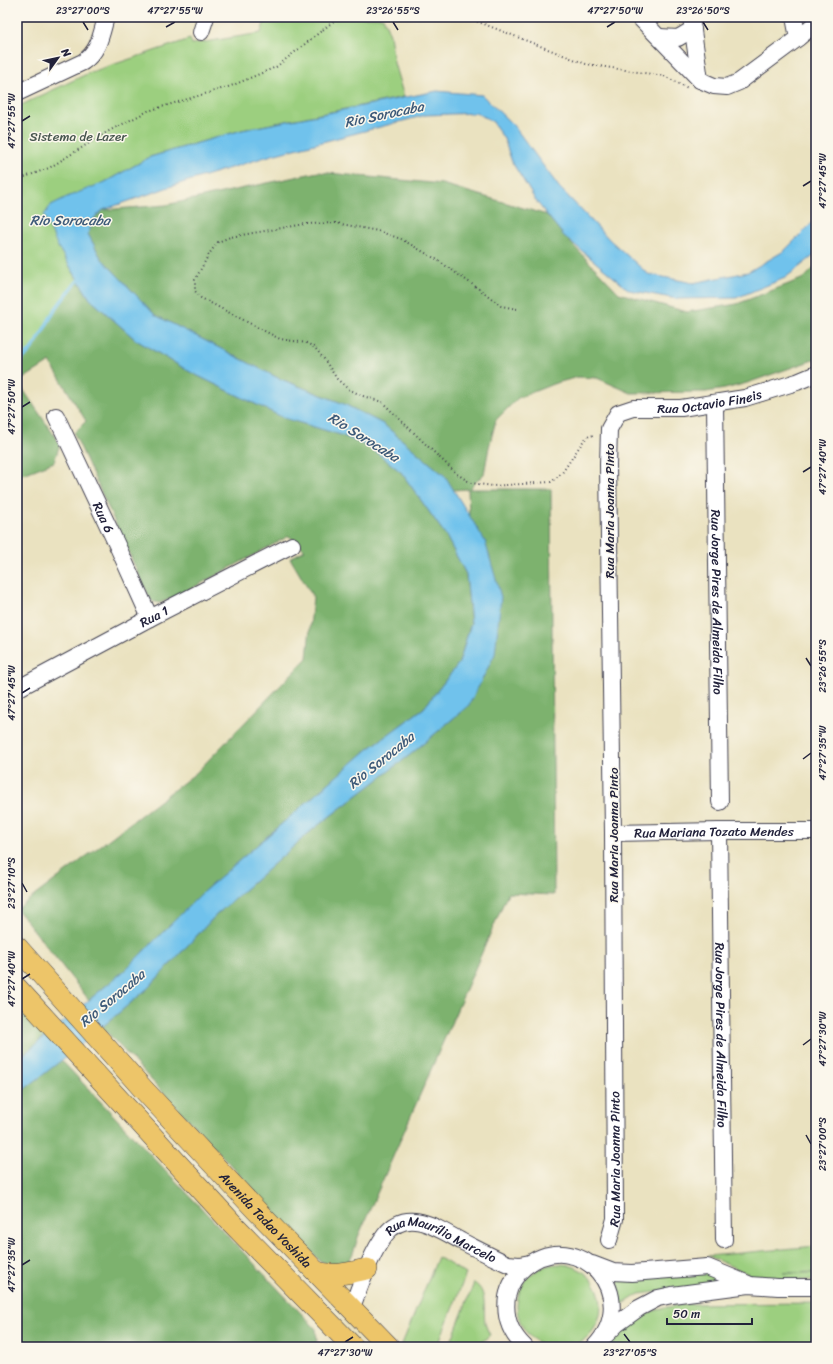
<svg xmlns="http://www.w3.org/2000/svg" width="833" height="1364" viewBox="0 0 833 1364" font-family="Sriracha,sans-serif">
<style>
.green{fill:#9ccf7f;stroke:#5f785d}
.forest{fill:#7db26e;stroke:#506a54}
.water{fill:#70c2ec;stroke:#497294}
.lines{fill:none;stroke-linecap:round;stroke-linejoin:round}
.stream{stroke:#70c2ec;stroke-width:3.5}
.minor-casing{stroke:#403f4f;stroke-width:18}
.major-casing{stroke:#403f4f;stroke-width:22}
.path{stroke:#403f4f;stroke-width:2;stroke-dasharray:1 3;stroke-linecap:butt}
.minor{stroke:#fff;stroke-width:16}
.major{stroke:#edc569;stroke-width:21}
.ticks{fill:none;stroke:#22223b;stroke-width:1.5}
.labels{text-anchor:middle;stroke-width:3;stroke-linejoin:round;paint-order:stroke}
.park-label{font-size:13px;fill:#47564f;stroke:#fbf7ec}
.street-label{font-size:13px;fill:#22223b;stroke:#fbf7ec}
.water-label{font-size:14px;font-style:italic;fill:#3d5a79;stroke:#fbf7ec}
.neatline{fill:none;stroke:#22223b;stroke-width:1.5}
.ticks-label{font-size:10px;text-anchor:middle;fill:#22223b}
</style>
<rect width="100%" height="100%" fill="#fbf7ec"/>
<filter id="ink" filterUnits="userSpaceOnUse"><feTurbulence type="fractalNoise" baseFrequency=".025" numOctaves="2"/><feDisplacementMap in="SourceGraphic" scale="8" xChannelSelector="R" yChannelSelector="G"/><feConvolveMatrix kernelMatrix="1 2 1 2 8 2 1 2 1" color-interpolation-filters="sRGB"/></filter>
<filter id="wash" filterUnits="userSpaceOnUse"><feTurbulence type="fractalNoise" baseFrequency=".012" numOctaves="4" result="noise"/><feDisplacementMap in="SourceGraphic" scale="16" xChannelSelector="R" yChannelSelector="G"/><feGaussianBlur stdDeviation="0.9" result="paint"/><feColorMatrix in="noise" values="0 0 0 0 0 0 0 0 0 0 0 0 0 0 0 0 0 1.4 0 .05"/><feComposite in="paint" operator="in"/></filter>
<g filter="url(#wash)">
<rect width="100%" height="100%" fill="#eae2c0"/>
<path class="green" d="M266 17H383L390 35 394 63 404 97 242 130 150 157 105 182 58 247 78 280C70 291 60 301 53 313 43 330 34 352 17 363V107L91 72 190 39 192 44 261 33Z
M816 1246V1272L783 1273H816V1280H758L639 1294 620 1306 619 1285 615 1275 708 1272 719 1276 749 1274 708 1256Z
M438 1257 466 1274 437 1347H404L402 1344Z
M517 1306a42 42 0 1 1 84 0a42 42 0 1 1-84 0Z
M474 1283C488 1291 483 1309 485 1323 486 1327 488 1331 490 1335L476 1347H449Z
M816 1303V1347H607L624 1326 657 1309 686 1304Z"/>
<path class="forest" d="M318 172 442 184 547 215 564 236 619 293 687 312 737 304 804 278 816 266V359L747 383 725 389 706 392 631 393 597 378 578 377 553 384 518 398 496 420 489 447 484 474 469 489H551L554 895 508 893 358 1237C351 1262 346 1276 319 1260L102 1027 148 988 215 916 312 830 411 754 469 705 485 542 469 516 468 489 453 490 445 476 383 424 344 404 278 378 155 315 101 258 88 234 94 218 103 210 166 205Z
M78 280 90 299 136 340 192 373 284 418 341 435 371 448 401 472 445 534 466 574 471 623 459 663 424 708 367 750 203 892 131 965 89 1000 17 909 196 773 307 658 313 597 290 558 305 550 289 536 176 597 159 603 151 601 74 433 86 421 50 362 18 382 60 444 54 462 26 473 17 475V363C34 352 43 330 53 313 60 301 70 291 78 280Z
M17 1002 46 1036 17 1060Z
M61 1060 316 1329 317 1340 315 1347H17V1095Z"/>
<path class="water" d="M437 91 482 95 514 126 559 187 611 241 648 274 693 283 748 272 784 251 816 219V254L785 278 736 298 677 299 629 290 564 236 536 201 512 162 504 139 493 122 477 113 426 115 272 155 169 187 103 210 94 218 88 234 101 258 155 315 278 378 344 404 383 424 445 476 485 541 501 597 495 654 469 705 411 754 312 830 215 916 148 988 81 1045 17 1095V1060L125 970 203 892 367 750 424 708 459 663 471 623 466 574 445 534 401 472 371 448 341 435 284 418 192 373 136 340 90 299 58 247 44 215 51 205 67 197 105 182 150 157 242 130Z"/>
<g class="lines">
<path class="stream" d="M17 363C34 352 43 330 53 313 61 300 71 289 80 278"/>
</g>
</g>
<g filter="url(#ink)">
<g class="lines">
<g class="minor-casing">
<g id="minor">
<path d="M639 17 700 80 714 86 727 87 739 82 798 38 816 23"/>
<path d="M691 17 700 80"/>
<path d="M794 17 798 38"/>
<path d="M201 32 206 17"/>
<path d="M660 37 678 38 693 29"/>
<path d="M17 93 83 62C99 51 101 35 106 17"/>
<path id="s1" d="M715 403 720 802"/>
<path id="s2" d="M56 416 117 545 150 618"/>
<path id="s3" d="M17 689 150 618 292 545"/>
<path id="s4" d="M719 831 724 1240"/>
<path id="s5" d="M613 833 719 831H816"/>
<path id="s6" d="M609 1240 615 1219 613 833 608 465 609 429 618 413 633 408H681L745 398 797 382 816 374"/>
<path d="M592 1264 613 1272 632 1273 707 1267 748 1284"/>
<path id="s7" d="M352 1307C360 1286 371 1253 385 1235 407 1206 437 1228 461 1241 477 1249 492 1257 508 1264L519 1265 530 1263"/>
<path d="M606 1335 617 1324 639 1308 658 1298 672 1295 749 1285 778 1287H816"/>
<path d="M525 1347C511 1334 504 1317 507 1297 509 1286 516 1274 525 1267 578 1224 644 1296 594 1347"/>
</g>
</g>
<g class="major-casing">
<g id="major">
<path id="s8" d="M17 947 144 1090 256 1210 389 1347"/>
<path d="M17 988 231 1222 353 1347"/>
<path d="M316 1272C335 1277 348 1273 367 1269"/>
</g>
</g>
<path class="path" d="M466 17 586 64 664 76 688 88
M17 180 49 168 107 132 148 111 231 86 276 67 339 17
M517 309 501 306 486 294 436 259 401 239 378 231 336 223 305 224 230 237 218 242 209 254 195 280V291L201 298 280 339 307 343 315 348 324 359 337 379 348 389 363 396 382 402 440 458 457 474 471 483 493 486 551 482 562 473 584 440 589 436 595 435"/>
<use href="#minor" class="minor"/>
<use href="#major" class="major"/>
</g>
</g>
<path class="ticks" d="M83 22 88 30M393 22 398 30M703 22 708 30M166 27 175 22M607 27 615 22M22 121 30 116M803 186 811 181M22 407 30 402M803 472 811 467M806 658 811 666M22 693 30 688M803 759 811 753M22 883 27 892M22 979 30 974M803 1045 811 1039M806 1135 811 1144M22 1265 30 1260M624 1334 630 1342M345 1342 353 1337"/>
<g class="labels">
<g class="park-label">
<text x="78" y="141">Sistema de Lazer</text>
</g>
<g class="street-label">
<text dy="5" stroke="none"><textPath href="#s6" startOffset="923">Rua Octavio Fineis</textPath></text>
<text transform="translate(609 511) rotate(-90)" y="5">Rua Maria Joanna Pinto</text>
<text dy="5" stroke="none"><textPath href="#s2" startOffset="112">Rua 6</textPath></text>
<text dy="5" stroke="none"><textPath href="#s1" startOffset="199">Rua Jorge Pires de Almeida Filho</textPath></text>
<text dy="5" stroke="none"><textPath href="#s3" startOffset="155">Rua 1</textPath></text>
<text dy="5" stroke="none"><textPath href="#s5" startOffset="101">Rua Mariana Tozato Mendes</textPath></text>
<text transform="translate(613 835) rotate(-90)" y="5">Rua Maria Joanna Pinto</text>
<text dy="5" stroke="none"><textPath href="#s4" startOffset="204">Rua Jorge Pires de Almeida Filho</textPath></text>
<text dy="5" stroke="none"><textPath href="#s6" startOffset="82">Rua Maria Joanna Pinto</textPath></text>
<text dy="5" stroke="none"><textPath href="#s8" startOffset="369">Avenida Tadao Yoshida</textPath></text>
<text dy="5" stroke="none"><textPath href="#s7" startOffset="143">Rua Maurílio Marcelo</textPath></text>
</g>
<g class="water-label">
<text transform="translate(384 114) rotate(-12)" y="5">Rio Sorocaba</text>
<text x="70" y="225">Rio Sorocaba</text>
<text transform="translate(364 437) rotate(32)" y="5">Rio Sorocaba</text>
<text transform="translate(381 760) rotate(-39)" y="5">Rio Sorocaba</text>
<text transform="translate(112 998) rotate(-40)" y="5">Rio Sorocaba</text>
</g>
</g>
<rect width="833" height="1364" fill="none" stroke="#fbf7ec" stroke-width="44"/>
<g transform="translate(58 58) rotate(57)" stroke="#fbf7ec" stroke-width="3" paint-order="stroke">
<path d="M0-3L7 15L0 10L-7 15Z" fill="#22223b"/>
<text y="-6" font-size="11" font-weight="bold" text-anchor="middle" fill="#22223b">N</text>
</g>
<path d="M667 1318v6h85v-6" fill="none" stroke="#22223b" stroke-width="2"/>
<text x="673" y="1318" font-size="12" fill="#22223b" stroke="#fbf7ec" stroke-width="3" paint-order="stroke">50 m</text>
<rect x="22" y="22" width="789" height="1320" class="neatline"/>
<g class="ticks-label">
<text x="83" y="14">23°27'00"S</text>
<text x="175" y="14">47°27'55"W</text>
<text x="393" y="14">23°26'55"S</text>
<text x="615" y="14">47°27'50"W</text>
<text x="703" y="14">23°26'50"S</text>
<text transform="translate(11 121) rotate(-90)" y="4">47°27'55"W</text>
<text transform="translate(822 181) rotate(-90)" y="4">47°27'45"W</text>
<text transform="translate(11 407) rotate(-90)" y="4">47°27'50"W</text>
<text transform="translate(822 467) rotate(-90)" y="4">47°27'40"W</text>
<text transform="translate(822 666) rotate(-90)" y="4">23°26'55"S</text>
<text transform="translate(11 693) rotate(-90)" y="4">47°27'45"W</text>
<text transform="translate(822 753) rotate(-90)" y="4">47°27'35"W</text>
<text transform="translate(11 883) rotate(-90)" y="4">23°27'10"S</text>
<text transform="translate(11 979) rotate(-90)" y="4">47°27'40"W</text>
<text transform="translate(822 1039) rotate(-90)" y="4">47°27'30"W</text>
<text transform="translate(822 1144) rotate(-90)" y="4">23°27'00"S</text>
<text transform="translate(11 1265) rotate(-90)" y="4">47°27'35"W</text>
<text x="345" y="1356">47°27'30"W</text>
<text x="630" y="1356">23°27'05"S</text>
</g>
</svg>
